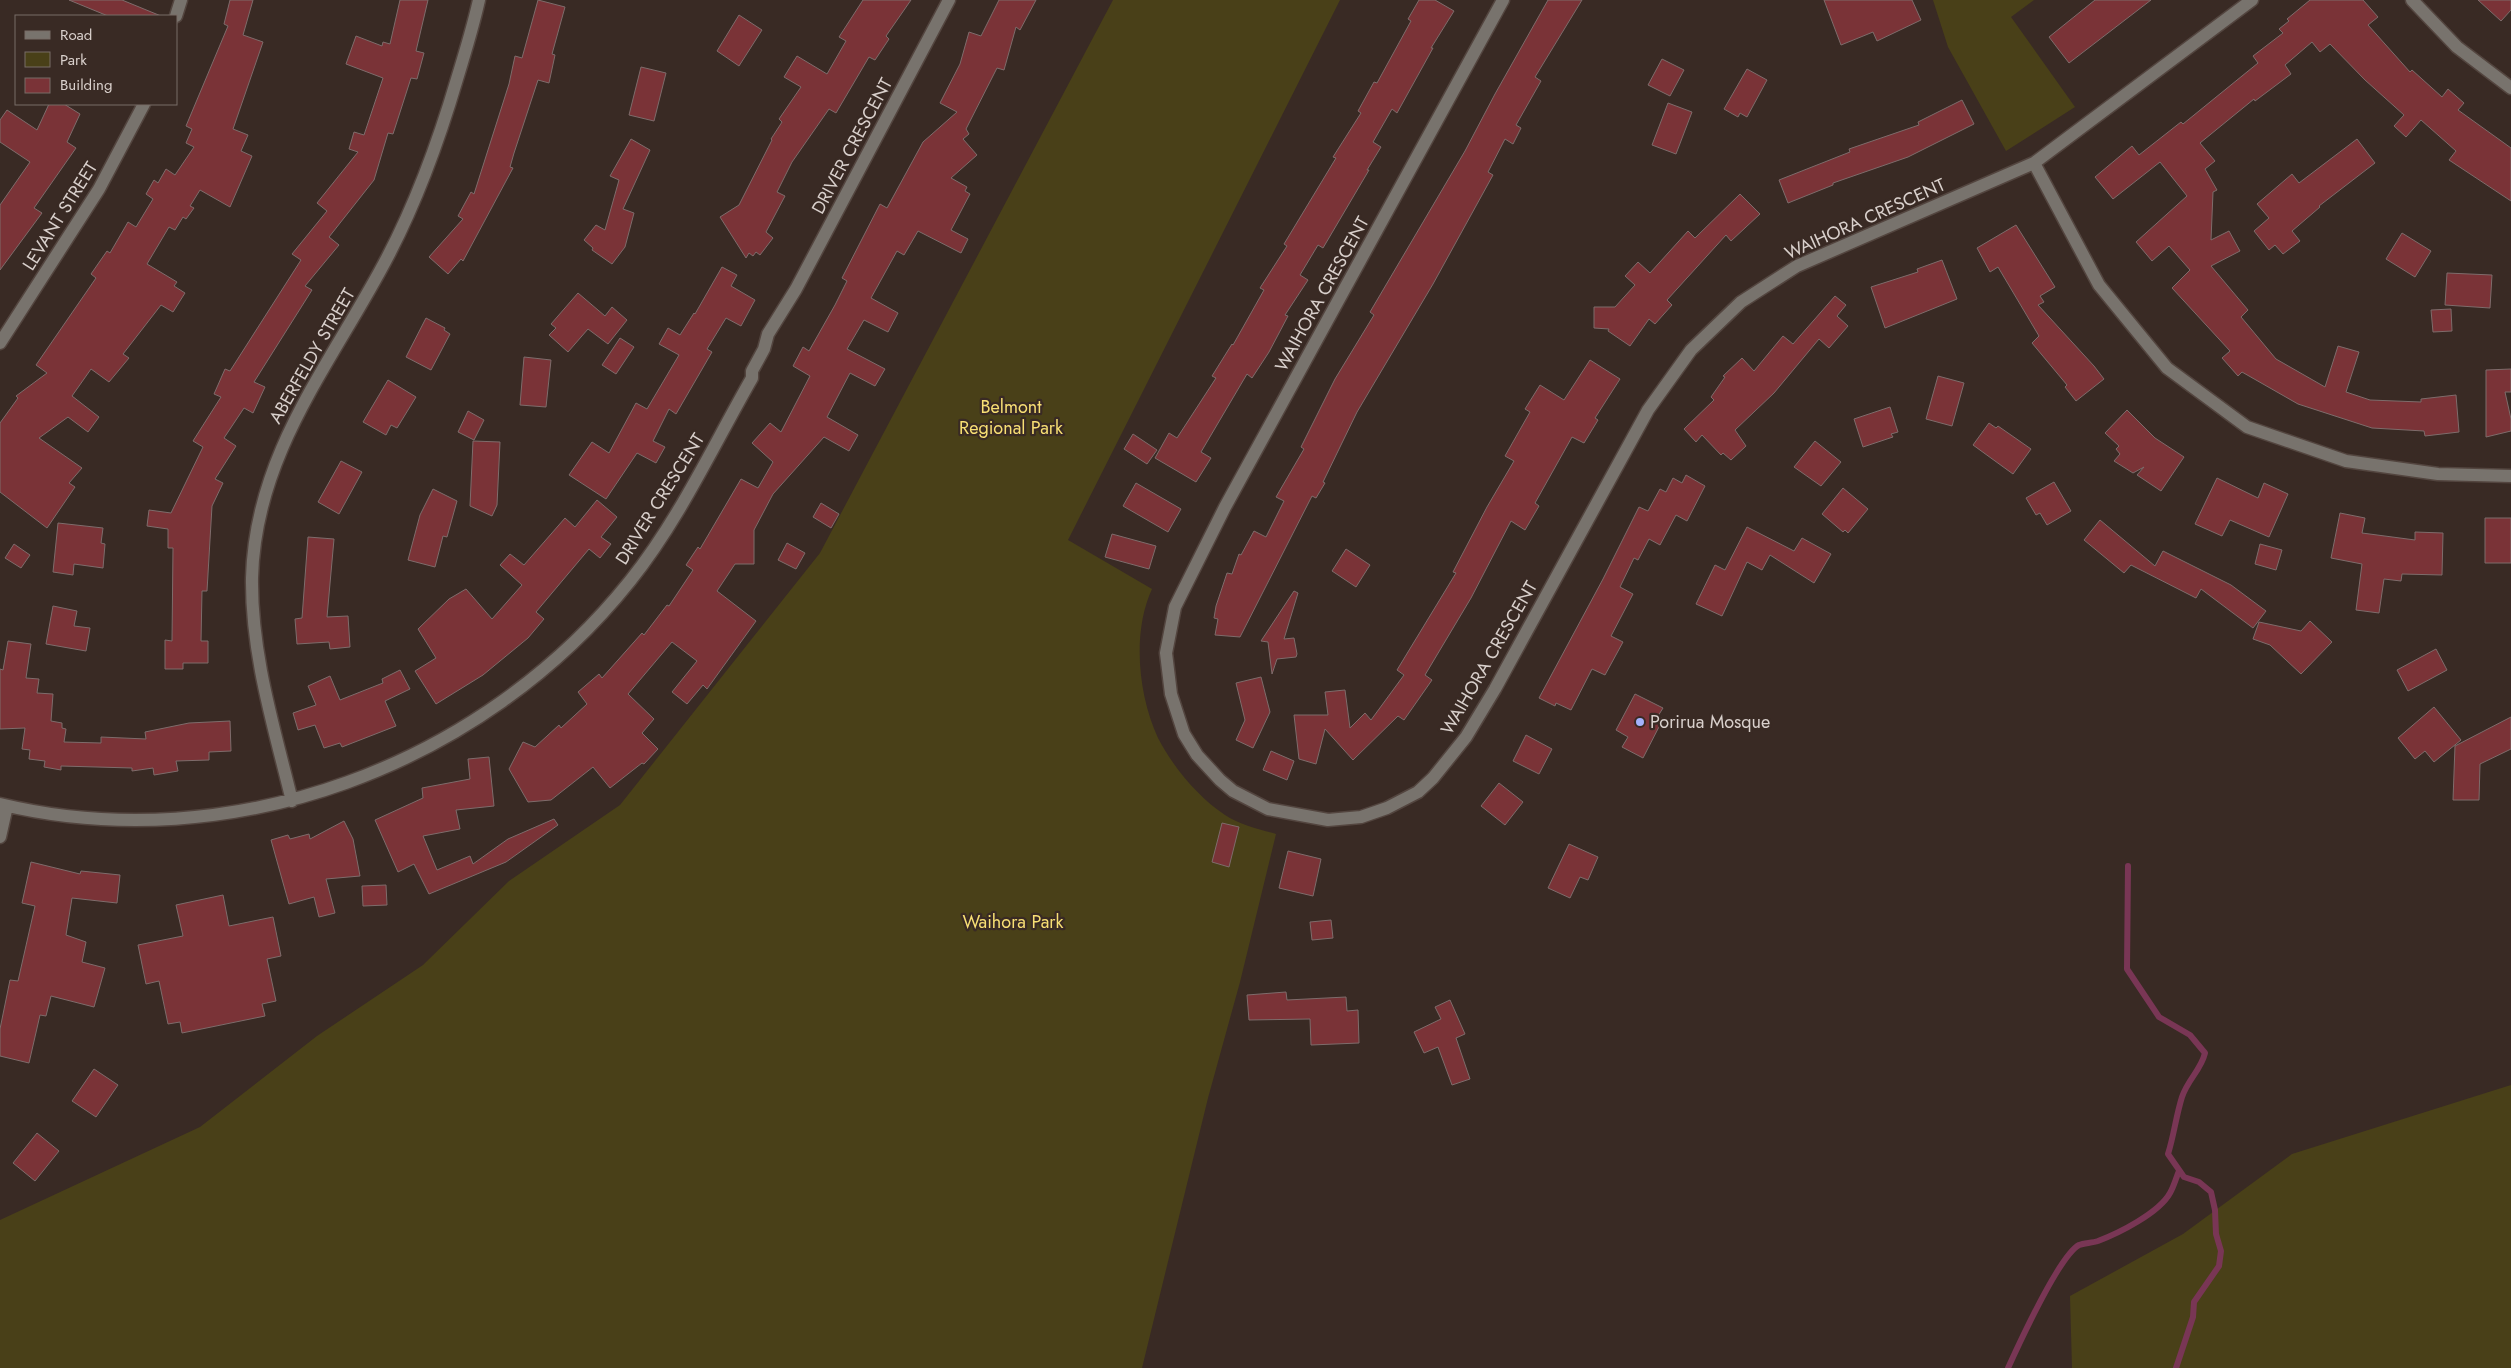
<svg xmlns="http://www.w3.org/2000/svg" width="2511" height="1368" viewBox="0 0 2511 1368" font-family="Jost,sans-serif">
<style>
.green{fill:#494018}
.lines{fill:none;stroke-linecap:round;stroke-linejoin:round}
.stream{stroke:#793655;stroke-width:6}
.building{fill:#7a3337;stroke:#7e6c6b}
.minor-casing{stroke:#53453f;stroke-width:15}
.minor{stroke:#78736d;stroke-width:12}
.poi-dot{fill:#a4b2fc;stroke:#392a24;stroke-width:2}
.labels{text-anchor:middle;stroke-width:4.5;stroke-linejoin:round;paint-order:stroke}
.street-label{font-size:18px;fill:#d9d0cc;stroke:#392a24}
.park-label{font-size:18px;fill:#f8df74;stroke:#392a24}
.poi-label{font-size:18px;fill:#d9d0cc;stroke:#392a24;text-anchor:start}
</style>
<rect width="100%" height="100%" fill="#392a24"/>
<path class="green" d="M1113 0H1340L1068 540 1152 589C1132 632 1138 695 1158 738 1173 767 1198 797 1225 815 1240 825 1259 829 1276 834L1240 982 1208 1098 1142 1368H0V1220L200 1127 317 1036 423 965 509 881 620 805 820 553Z
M1933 0H2034L2011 17 2075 107 2006 151 1948 47Z
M2511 1085V1368H2072L2070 1296 2183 1234 2292 1154Z"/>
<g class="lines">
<path class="stream" d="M2128 866 2127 969 2159 1017 2190 1035 2205 1053C2201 1070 2188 1079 2182 1097 2176 1116 2174 1135 2168 1154L2184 1177 2199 1182 2211 1192 2215 1210 2216 1234 2221 1251 2219 1266 2194 1302 2193 1317 2176 1368
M2008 1368C2019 1344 2059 1256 2079 1245 2084 1243 2092 1243 2098 1241 2119 1233 2159 1213 2170 1193 2174 1186 2176 1178 2179 1171"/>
</g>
<path class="building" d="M69 0H122L161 16H108Z
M230 0H253L243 35 263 42 233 129 248 135 241 151 252 156 230 207 200 190 190 206 194 208 186 219 183 217 175 230 169 227 147 264 177 282 174 286 185 293 173 312 161 305 123 354 129 358 109 382 91 369 72 396 99 417 88 432 68 417 39 438 82 468 69 483 75 487 47 528 0 492V423L18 398 16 396 47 373 36 365 96 278 91 274 107 251 110 253 128 222 136 227 153 199 146 194 154 180 158 183 166 169 175 175 194 147 186 143 192 129 186 126 228 26 224 24Z
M400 0H428L416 51 424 53 417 79 411 78 393 134 388 133 374 180 329 237 339 245 305 286 312 290 254 382 265 387 253 413 244 408 224 438 236 446 215 479 223 483 212 506 207 591H202L201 641H208V663H183V669H165V640L172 641 173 548H168V529L147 526 149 510 171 513 203 447 193 441 221 397 214 394 225 369 230 371 301 260 292 254 327 211 317 203 358 152 349 149 354 132 364 135 383 78 346 64 356 36 382 46 383 42 390 44Z
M538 0 565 7 552 54 555 55 549 83 538 80 514 153 510 167 513 168 463 261 461 259 448 274 429 257 463 219 458 216 471 192 474 194 509 84 515 56 522 58Z
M863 0H911L886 36 889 39 875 60 869 57 836 113 829 109 792 162 777 192 785 196 766 232 773 238 760 255 756 252 753 256 749 253 746 258 720 217 739 205 772 140 771 139 782 122 779 119 801 87 784 77 797 56 827 74 846 41 839 37Z
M999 0H1036L1020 30 1016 27 1004 70 997 68 966 129 969 134 963 139 977 155 951 178 967 187 965 191 970 194 951 230 968 239 961 253 918 231 904 255 897 251 871 298 898 313 888 332 864 320 847 349 885 369 875 386 850 373 827 417 858 435 849 451 824 437 773 494 754 530V564H735L717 591 756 621 707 689 703 685 687 704 672 692 697 661 672 642 628 694 654 719 642 733 658 749 644 764 642 763 610 788 593 767 551 800 528 802 509 769 523 742 535 747 559 725 561 728 587 704 578 692 599 674 602 678 642 633 644 635 667 605 669 606 693 570 686 565 698 547 700 549 741 479 758 488 773 462 752 443 770 423 781 432 810 376 793 366 803 347 809 351 835 305 847 281 842 278 880 204 887 208 923 142 957 112 940 103 960 64 969 32 981 36Z
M1419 0H1435L1454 11 1431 48H1433L1397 113 1392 109 1373 142 1381 147 1367 170H1369L1323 248 1318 245 1300 275 1308 280 1285 315 1288 316 1269 352 1252 378 1247 374 1201 452 1211 458 1196 482 1155 458 1169 433 1177 438 1216 378 1212 376 1232 344 1233 345 1264 290 1260 288 1287 246 1284 244 1336 158 1333 157 1361 113 1358 111 1374 82 1377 83 1411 21 1408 19Z
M1548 0H1582L1535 77 1541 81 1516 125 1521 128 1513 144 1505 139 1488 172 1493 175 1433 284 1357 412 1323 482 1325 483 1316 498 1312 496 1240 637 1215 635 1218 619 1214 618 1216 606 1227 573 1232 574 1239 554 1241 555 1254 531 1266 537 1284 501 1276 497 1304 449 1301 447 1335 379 1374 315 1370 312 1465 151 1495 94Z
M1824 0H1912L1921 20 1877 41 1873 32 1841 45Z
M2095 0H2151L2069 63 2049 37Z
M2310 0H2363L2378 17 2368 25 2410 72 2412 70 2442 97 2448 89 2464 103 2458 110 2511 148V201L2449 160 2456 151 2421 120 2406 137 2394 126 2404 115 2365 80 2330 44 2320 52 2312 42 2285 65 2291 74 2255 101 2254 99 2200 143 2215 161 2205 169 2217 190 2213 192 2211 240 2229 231 2240 251 2211 266 2248 310 2241 317 2276 359 2325 387 2338 346 2359 352 2346 392 2370 400 2421 402V399L2456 395 2459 432 2425 436 2424 431 2372 428 2298 404 2242 372 2238 376 2222 358 2230 351 2172 288 2190 270 2169 246 2152 261 2136 242 2187 196 2160 162 2113 199 2095 177 2132 146 2139 155 2181 122 2183 124 2258 63 2253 56 2283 33 2279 29 2289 21 2287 19Z
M2478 0H2511V10L2501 21Z
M739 15 762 30 739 66 717 51Z
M1662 59 1684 70 1670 96 1648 85Z
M641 67 666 73 654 121 629 115Z
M1747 69 1767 80 1747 117 1740 113 1738 117 1724 109Z
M1962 100 1974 124 1908 157 1833 183V185L1788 203 1779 180 1850 152 1849 149 1919 125 1918 122Z
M1668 103 1692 112 1676 154 1652 145Z
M49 104H64L80 114 67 142 76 148 34 208 42 213 0 270V205L30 162 0 142V120L7 110 37 130Z
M631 139 650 150 623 209 634 213 625 247 612 264 592 250 593 248 584 240 596 225 605 230 619 180 610 176Z
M2357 139 2375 163 2319 206 2320 207 2292 231 2300 241 2283 254 2275 245 2269 250 2254 231 2269 218 2257 204 2292 174 2299 183Z
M1740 194 1760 214 1731 241 1726 235 1667 300 1672 305 1655 324 1649 319 1630 346 1608 331 1609 329 1594 328V307H1615L1635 285 1625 276 1638 262 1650 273 1688 231 1695 238Z
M2016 225 2055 287 2040 296 2044 302 2038 305 2094 366 2104 379 2076 401 2065 387 2067 385 2032 343 2039 336 1998 267 1990 272 1977 248Z
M2402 233 2431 251 2415 277 2386 259Z
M1942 260 1957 299 1885 328 1871 287 1918 272 1917 269Z
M722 267 737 275 731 286 755 300 741 326 726 318 707 349 712 352 676 414 669 409 653 441 665 447 656 463 637 453 606 499 569 475 592 442 609 453 636 403 647 409 679 355 659 344 668 328 680 335 694 313 695 314Z
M2447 273 2492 275 2490 308 2445 305Z
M578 293 605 316 612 307 627 320 608 344 588 329 568 352 549 335 556 328 551 324Z
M1835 296 1846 305 1837 316 1848 326 1829 348 1819 339 1774 393 1735 430 1746 446 1731 460 1723 453 1721 455 1702 435 1696 442 1684 429 1714 400 1711 397 1725 377 1723 376 1742 358 1754 371 1783 336 1793 344Z
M2451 309 2452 331 2433 332 2431 310Z
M426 318 445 328 444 330 450 334 431 370 406 357Z
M620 338 634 347 616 374 602 365Z
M524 357 551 360 546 407 520 405Z
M1590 360 1620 379 1595 418 1598 420 1584 443 1572 437 1535 503 1539 506 1525 530 1511 521 1471 598 1425 675 1432 680 1404 720 1398 716 1353 760 1325 729 1316 764 1299 759 1294 715H1328L1325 692 1345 690 1350 728 1365 713 1371 720 1404 675 1397 670 1456 573 1453 572 1487 507 1514 461 1505 456 1530 412 1525 409 1540 385 1564 400Z
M2511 369V392H2505L2511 419V431L2486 437V370Z
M1938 376 1964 383 1952 426 1926 419Z
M388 380 416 397 397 428 391 425 386 435 363 422Z
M1890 407 1898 432 1891 434 1893 437 1863 447 1854 419Z
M2127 410 2155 438 2184 457 2161 491 2137 475 2144 467 2133 473 2114 461 2120 454 2116 449 2119 446 2105 433Z
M468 411 484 420 474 440 458 432Z
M1989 423 1996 428 1998 426 2031 449 2013 474 1973 445Z
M1133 434 1157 450 1147 464 1124 449Z
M473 441 500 442 497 505 492 516 470 506Z
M1815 441 1841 462 1821 486 1794 467Z
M341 461 362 472 339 514 318 502Z
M1686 475 1705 486 1687 521 1676 515 1660 545 1649 539 1638 560 1634 558 1620 587 1633 594 1611 636 1623 642 1605 675 1592 669 1571 710 1556 703 1555 706 1539 698 1603 579 1639 507 1648 511 1660 489 1666 492 1673 478 1682 483Z
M2217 478 2258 498 2264 483 2288 494 2269 537 2230 520 2222 536 2195 524Z
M2054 482 2071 511 2047 525 2040 513 2036 515 2026 498Z
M1136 483 1181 509 1168 532 1123 506Z
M1843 488 1868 509 1848 533 1845 530 1843 532 1822 514Z
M433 489 457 501 447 537 443 536 435 567 408 560 420 515Z
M597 500 617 517 601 537 611 544 600 558 589 549 536 612 544 619 528 638 483 675 436 704 415 671 436 658 418 629 449 599 466 589 492 619 522 585 500 565 510 554 524 565 565 518 575 527Z
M821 503 839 514 831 528 813 517Z
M2340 513 2365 518 2362 533 2415 540V532L2443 533 2442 575 2402 574 2401 581 2384 579 2379 613 2356 610 2362 564 2331 558Z
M2485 518H2511V563H2485Z
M2100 520 2155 566 2163 551 2231 585 2266 611 2253 628 2201 589 2196 598 2131 565 2124 573 2084 540Z
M58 523 103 528 101 543 105 544 103 568 74 564 73 575 53 572Z
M1747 527 1794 551 1802 538 1831 554 1814 583 1770 555 1762 570 1747 562 1722 616 1696 604 1715 565 1725 570Z
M1112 534 1156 546 1149 569 1105 557Z
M308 537 334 539 327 617 348 616 350 647 330 649 329 642 297 644 295 619 302 618Z
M787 543 805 553 796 569 778 560Z
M14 544 30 555 21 568 5 558Z
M2260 544 2282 550 2276 570 2255 564Z
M1346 549 1370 565 1356 587 1332 571Z
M1294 591 1298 593 1284 639 1294 638 1297 654 1296 657 1277 659 1272 674 1268 642 1261 641Z
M53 606 77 611 74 626 90 628 86 651 46 644Z
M2310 621 2332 642 2301 674 2270 645 2253 639 2259 622 2301 631Z
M8 641 31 644 26 678 39 679 37 693 53 694 51 721 62 723V728L66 729 64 742 101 743V737L146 739 145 732 189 723 230 721 231 751 209 752V760L176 761 178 771 154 775 153 768 132 771V768L61 766V770L44 767 45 761 29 759 30 750 22 749 25 728 0 729V669L3 670Z
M2436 649 2447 670 2408 691 2397 670Z
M400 670 410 689 385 701 396 726 342 747 340 743 324 748 315 725 298 730 293 713 316 705 308 686 330 676 340 700 383 683 382 679Z
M1261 677 1270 712 1253 748 1236 740 1245 720 1236 683Z
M1635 694 1663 708 1658 716 1663 719 1643 758 1622 747 1628 737 1616 730Z
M2434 707 2461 740 2434 762 2425 751 2415 759 2398 738Z
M2511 717V749L2480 764 2479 800H2453L2455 746Z
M1526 735 1552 749 1539 774 1513 761Z
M1271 751 1294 761 1287 780 1263 770Z
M489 757 494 806 456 810 460 829 423 836 437 870 470 856 473 864 508 839 554 819 558 825 506 862 429 894 414 864 398 872 375 820 423 798 422 788 470 779 468 759Z
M1499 783 1523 802 1505 825 1481 806Z
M344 821 353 839 360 876 326 879 335 913 319 917 314 897 289 904 271 840 288 835 290 839 309 834 310 839Z
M1222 823 1239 827 1229 867 1212 862Z
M1569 844 1598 857 1588 880 1580 877 1570 898 1548 888Z
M1288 851 1321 859 1313 896 1279 888Z
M31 862 80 874 81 871 120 875 117 903 72 898 66 935 86 942 82 962 105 968 94 1007 51 996 46 1016 40 1015 29 1063 0 1056V1029L10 980 18 981 35 906 22 903Z
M386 885 387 905 363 906 362 886Z
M223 895 229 926 273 917 281 956 267 959 276 1001 262 1004 265 1016 182 1033 180 1022 168 1024 159 981 146 984 138 945 183 936 176 905Z
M1331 920 1333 938 1312 940 1310 922Z
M1286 992 1287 1000 1346 997 1347 1011 1358 1010 1359 1043 1311 1045 1310 1019 1249 1020 1247 995Z
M1450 1000 1465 1034 1456 1038 1470 1079 1452 1085 1438 1047 1424 1053 1414 1032 1441 1019 1435 1007Z
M94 1069 118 1085 96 1117 72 1101Z
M37 1133 59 1151 35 1181 13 1163Z"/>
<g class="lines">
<g class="minor-casing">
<path id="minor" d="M1503 0 1225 507 1175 607 1166 653 1171 694 1184 734 1197 755 1220 780 1233 791 1268 809 1328 820 1361 817 1387 808 1418 792 1433 778 1466 737 1495 689 1648 410 1691 350 1741 302 1797 266 2034 163 2252 0
M2412 0 2457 47 2511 88
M176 16 181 0
M2034 163 2099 285 2167 368 2247 427 2346 461 2438 474 2511 476
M0 343 99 189 144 104
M292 801C274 727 251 654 252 578 255 453 332 363 387 258 417 201 439 140 457 79 465 53 473 27 479 0
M0 804C232 860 483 765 630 581 679 520 713 446 752 378V371L764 349 768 334 796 289 949 0
M0 837 7 806"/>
</g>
<use href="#minor" class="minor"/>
</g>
<circle class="poi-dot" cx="1640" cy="722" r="5"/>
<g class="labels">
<g class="street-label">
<text transform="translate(852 146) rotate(-62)" y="6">DRIVER CRESCENT</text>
<text transform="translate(60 216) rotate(-58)" y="6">LEVANT STREET</text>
<text transform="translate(1865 219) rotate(-24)" y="6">WAIHORA CRESCENT</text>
<text transform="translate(1322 294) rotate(-61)" y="6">WAIHORA CRESCENT</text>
<text transform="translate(312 356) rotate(-60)" y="6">ABERFELDY STREET</text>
<text transform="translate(660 499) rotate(-58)" y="6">DRIVER CRESCENT</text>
<text transform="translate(1489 658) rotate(-60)" y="6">WAIHORA CRESCENT</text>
</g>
<g class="park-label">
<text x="1011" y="413">Belmont<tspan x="1011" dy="21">Regional Park</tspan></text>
<text x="1013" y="928">Waihora Park</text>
</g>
<g class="poi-label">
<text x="1650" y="728">Porirua Mosque</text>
</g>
</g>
<rect x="15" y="15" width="162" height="90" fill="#392a24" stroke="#796c67"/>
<rect x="25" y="31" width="25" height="8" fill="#78736d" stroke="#796c67"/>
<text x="60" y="40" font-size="15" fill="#d9d0cc">Road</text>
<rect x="25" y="52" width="25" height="15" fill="#494018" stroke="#796c67"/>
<text x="60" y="65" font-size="15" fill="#d9d0cc">Park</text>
<rect x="25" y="78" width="25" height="15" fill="#7a3337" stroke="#796c67"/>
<text x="60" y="90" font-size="15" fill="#d9d0cc">Building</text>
</svg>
